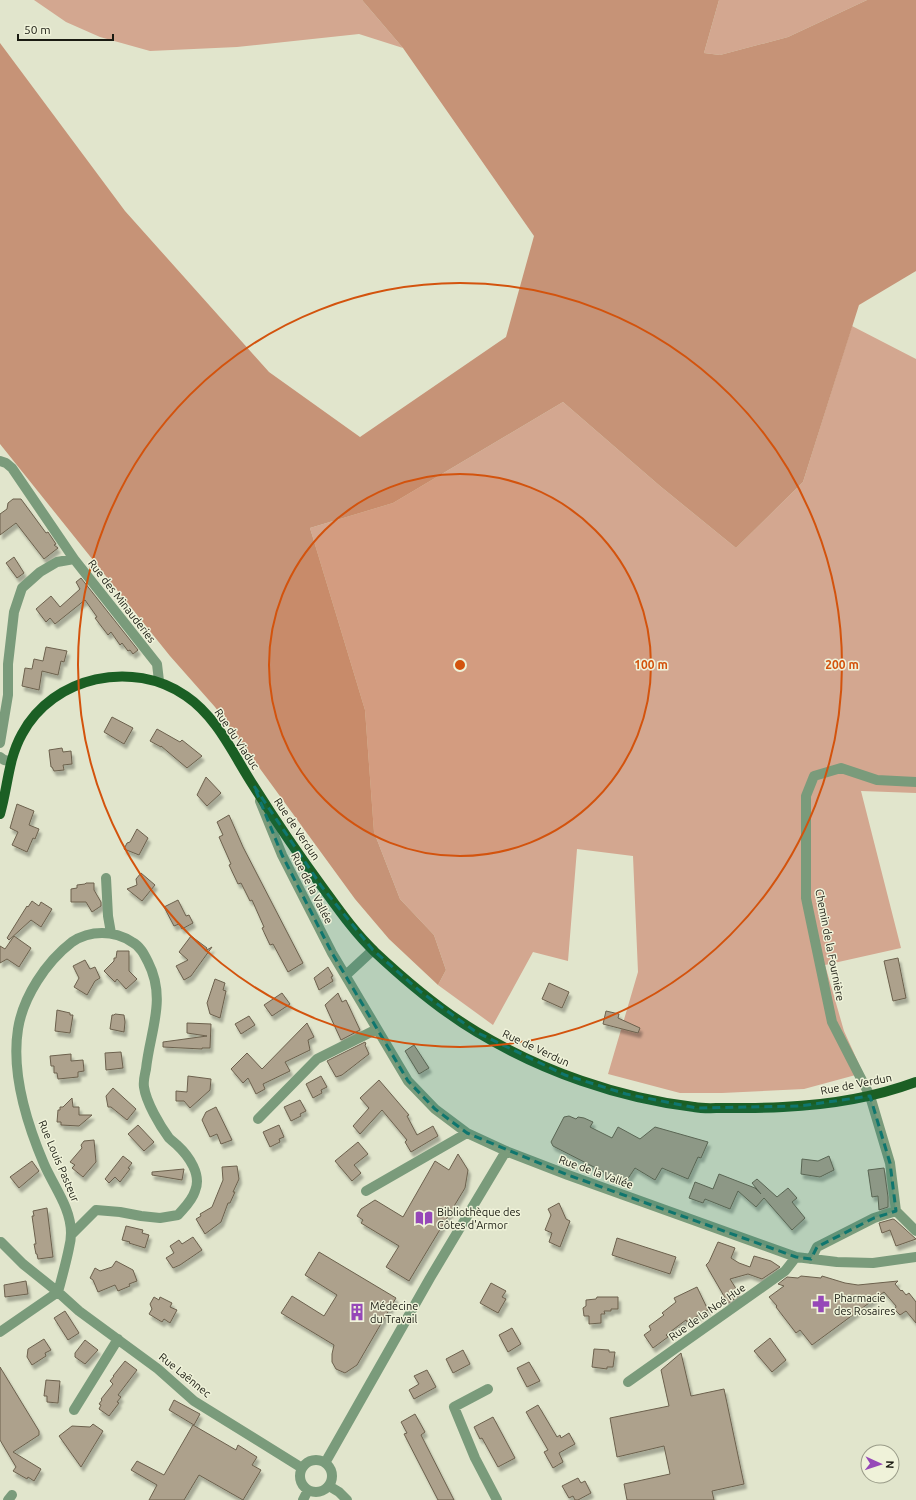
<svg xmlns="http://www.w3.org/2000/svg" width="916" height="1500" viewBox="0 0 916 1500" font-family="Ubuntu,sans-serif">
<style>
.green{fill:#d3a790}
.forest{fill:#c69377}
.building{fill:#ada18c;stroke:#6c614d;filter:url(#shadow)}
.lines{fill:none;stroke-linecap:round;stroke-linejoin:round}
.minor{stroke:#7a9b7b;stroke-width:10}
.major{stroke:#1b5f24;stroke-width:10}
.marked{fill:#0f766e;fill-opacity:0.2;stroke:#0f766e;stroke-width:3;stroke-dasharray:8 5;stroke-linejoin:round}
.ring{fill:none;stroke:#d3530d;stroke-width:2}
.labels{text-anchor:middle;stroke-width:3;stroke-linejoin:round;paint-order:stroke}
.street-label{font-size:11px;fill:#1a1b12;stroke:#eff2d9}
.poi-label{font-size:11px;fill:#1a1b12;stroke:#eff2d9;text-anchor:start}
.centre{fill:#d3530d;stroke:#eff2d9;stroke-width:2}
.ring-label{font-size:12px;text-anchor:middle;font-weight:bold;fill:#d3530d;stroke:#eff2d9;stroke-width:3;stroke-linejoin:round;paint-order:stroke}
</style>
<defs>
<filter id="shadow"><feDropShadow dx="2.5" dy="4.5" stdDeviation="1" flood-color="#0004"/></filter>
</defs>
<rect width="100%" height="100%" fill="#e1e5cc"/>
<path class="green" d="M34 0H362L403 48 359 34 237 47 150 51 100 37 66 22Z
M719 0H867L788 37 720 55 704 53Z
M852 326 916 359V793L861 791 901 948 825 965 844 1031 863 1073 804 1089 722 1093H680L608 1074 638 972 633 856 577 849 568 961 533 952 493 1025 438 985 446 970 434 935 400 899 374 832 365 710 310 528 393 503 563 402 660 486 736 548 803 482Z"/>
<path class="forest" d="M362 0H719L704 53 720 55 788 37 867 0H916V271L859 305 803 482 736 548 660 486 563 402 393 503 310 528 365 710 374 832 400 899 434 935 446 970 438 985 389 939 355 899 215 707 170 656 0 444V43L125 211 269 372 360 437 506 337 534 236 403 48Z"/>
<path class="building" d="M13 499H21L35 518 46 533 48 532 56 544 54 545 58 548 44 559 16 523 0 535V514L7 509 8 503Z
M14 557 24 573 17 578 6 563Z
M81 578 138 650 133 654 130 650 128 651 122 643 120 645 111 632 108 635 95 618 97 617 85 600 55 624 50 618 46 622 36 609 51 596 60 607 80 589 76 582Z
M46 647 67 651 64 662 61 661 58 675 42 671 39 690 22 686 25 668 32 669 34 659 43 661Z
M112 717 133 728 124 744 104 732Z
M157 729 180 742 182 740 202 756 187 768 161 746V747L150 741Z
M62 748 63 752 71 751 72 764 63 765 64 770 54 771 52 767H51L49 750Z
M206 777 221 793 207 806 197 795Z
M17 804 34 811 29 825 39 829 35 839 33 838 27 852 12 845 18 832 10 828Z
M229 815 243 847 303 963 288 972 273 944 270 945 262 928 264 927 252 900 250 901 241 883 238 884 229 865 231 864 219 837 223 835 217 822Z
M137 829 148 838 139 855 124 849 127 843 130 842Z
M141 873 155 885 142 901 127 889 137 885 136 879Z
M86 883H94V890L101 902V906L92 912 86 902H71V889L77 888V885L85 884Z
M178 900 186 916 189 915 193 923 182 929 179 924 174 926 164 907Z
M32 901 39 906 41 902 52 909 41 927 31 920 9 940 7 938 27 906 28 907Z
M14 936 31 948 19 967 7 959 0 963V946L5 949Z
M191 936 207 948 205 951 212 947 191 976 184 980 176 966 188 960 179 952Z
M117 951H129V971L137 979 126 989 117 979 115 982 104 971 114 961V958H116Z
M898 958 906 998 893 1001 884 961Z
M85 960 90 969 95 967 100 978 95 981 87 995 74 987 79 978 73 966Z
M328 967 333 976 331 977 333 981 319 990 314 978Z
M215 979 225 983 223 990 226 991 220 1018 210 1014 207 1003Z
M549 983 569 992 562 1008 542 999Z
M282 993 290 1004 272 1016 264 1005Z
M338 993 342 1002 346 1000 360 1030 341 1040 325 1005Z
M57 1010 70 1013V1015H73L70 1033 55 1031Z
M606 1011 619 1014 618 1018 640 1028 638 1033 603 1024Z
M115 1014 124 1015 125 1022 124 1032 110 1029 112 1015H114Z
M249 1016 255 1025 241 1034 235 1024Z
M187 1023 211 1024 210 1048H202V1049L163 1047V1042L207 1036 187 1033Z
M307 1023 314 1037 308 1040 310 1050 285 1062 290 1071 263 1084 265 1089 256 1094 248 1078 243 1083 231 1069 247 1053 262 1069Z
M365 1042 366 1044 365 1045 369 1054 342 1075 336 1077 327 1061Z
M414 1045 429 1068 419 1074 405 1051Z
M121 1052 123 1068 106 1070 105 1053Z
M71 1054V1061L83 1060 84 1071 78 1072V1077L58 1079 57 1073H54V1066H51L50 1056Z
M188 1076 211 1079 210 1090 190 1108 184 1101H176V1091L187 1092Z
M321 1076 327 1087 321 1090 322 1093 313 1098 306 1084Z
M379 1080 409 1115 407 1116 417 1135 433 1126 438 1136 411 1152 405 1142 407 1140 382 1110 360 1134 353 1126 369 1108 360 1098Z
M113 1088 136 1109 127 1120 111 1107H108L106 1096Z
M72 1098 73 1107H79V1115H92L79 1126 61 1125V1122H57L58 1110H60V1107H63Z
M300 1100 306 1111 300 1114 301 1116 291 1121 284 1107Z
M216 1107 232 1140 221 1144 217 1134 210 1137 202 1120 206 1112Z
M569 1116 576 1119 578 1117 584 1118 593 1122 590 1127 612 1138 618 1127 640 1139 655 1127 708 1142 701 1158 698 1157 688 1179 662 1168 655 1180 635 1168 625 1183 553 1146 551 1142 564 1117Z
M138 1125 154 1142 144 1151 128 1134Z
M279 1125 284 1137 279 1139 280 1142 270 1147 263 1132Z
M94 1140 96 1162 83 1177 72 1168 75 1165 70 1162 82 1148 81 1145 84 1141Z
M358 1142 368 1154 354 1165 361 1173 352 1181 335 1161Z
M458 1154 468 1170 465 1188 409 1281 386 1267 399 1246 361 1223 363 1220 357 1216 361 1209 375 1200 403 1217 435 1161 449 1170Z
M123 1156 132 1163 128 1168 130 1169 120 1182 115 1177 109 1183 105 1179Z
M829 1156 834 1170 820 1177 801 1174 802 1159 818 1161Z
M32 1161 39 1171 19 1188 10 1177Z
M237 1166 239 1179 233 1192H235L230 1203H228L221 1222 205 1234 196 1219 201 1216 200 1214 212 1207 223 1180 222 1167Z
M884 1168 888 1197V1207L879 1210 878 1196 872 1197 868 1170Z
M184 1169 182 1180 152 1175V1172Z
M719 1174 755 1188 761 1194 752 1183 757 1179 777 1197 788 1188 797 1198 792 1202 805 1218 792 1230 764 1198 756 1207 738 1191 730 1209 705 1199 703 1203 689 1198 695 1182 713 1189Z
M559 1203 566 1219 570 1221 560 1247 549 1242 552 1233 545 1230 551 1215 548 1209Z
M47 1208 53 1257 38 1259 37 1254H36L34 1244H36L32 1216H34L33 1211Z
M893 1219 895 1220 916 1239 896 1246 890 1230 882 1233 879 1223Z
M126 1226 143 1230 142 1233 149 1235 145 1248 129 1243 130 1242 122 1240Z
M193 1237 202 1250 180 1265 173 1268 166 1258 174 1253 170 1246 179 1240 182 1244Z
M617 1238 676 1257 670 1274 612 1255Z
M718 1242 735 1248 731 1258 739 1263 750 1267 754 1256 771 1261 780 1267 762 1279 748 1274 730 1279 740 1295 728 1303 706 1265 709 1262Z
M319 1252 396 1298 357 1365 345 1373 336 1369 332 1362V1354L334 1345 281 1313 292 1296 324 1316 337 1295 305 1275Z
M116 1261 133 1270 137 1281 129 1284 130 1286 118 1291 115 1285 98 1292 93 1280 90 1278 95 1268 100 1271 112 1267Z
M801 1276 821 1278 822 1276 845 1283 858 1285 898 1281 895 1284 901 1291 902 1290 906 1295 909 1293 916 1302V1323L906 1311 900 1315 895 1310 896 1306 884 1292 812 1345 800 1330 796 1333 776 1307 777 1306 769 1297 784 1286 778 1284 787 1277 798 1278Z
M26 1281 28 1294 5 1297 4 1285Z
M491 1283 506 1291 502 1297 506 1299 498 1313 480 1303Z
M697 1287 708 1310 687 1322 686 1320 666 1335 668 1337 653 1348 644 1335 651 1330 649 1326 664 1315 662 1313 676 1302 674 1298Z
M154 1297 159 1300 160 1297 172 1303 170 1307 177 1310 170 1323 164 1319 162 1322 149 1314 152 1309 150 1304Z
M597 1297H618V1309H611V1311H604L605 1314H601V1323L589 1324V1316H584L583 1308 586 1306V1300L596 1299Z
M65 1311 79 1333 68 1340 54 1318Z
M512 1328 521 1344 508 1352 499 1335Z
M770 1338 786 1360 772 1372 754 1351Z
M44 1339 51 1350 45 1353 46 1356 32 1365 27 1357 28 1349Z
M85 1340 98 1350 85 1364 75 1357V1353Z
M594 1349 609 1350V1352H615L613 1367H607V1369L592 1367Z
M463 1350 470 1364 453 1373 446 1359Z
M681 1353 691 1396 724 1389 744 1484 712 1491 714 1500H627L624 1484 670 1474 664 1446 617 1457 610 1418 669 1406 661 1370Z
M125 1361 137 1370 118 1395 121 1397 117 1402 119 1403 109 1416 99 1409 101 1405 99 1404 102 1400 101 1399 113 1384 110 1381 114 1376H113Z
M529 1362 540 1381 527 1387 517 1368Z
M0 1367 39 1431V1435L13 1452 41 1469 34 1481 28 1477 27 1479 13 1471 16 1467 0 1440Z
M427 1370 436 1387 414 1399 409 1390 419 1384 414 1376Z
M46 1380 60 1381 58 1403 47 1402V1396H44Z
M174 1400 200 1414 194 1425 169 1410Z
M538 1405 557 1437 560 1435 561 1438 569 1433 575 1444 559 1453 563 1462 553 1468 544 1452 548 1450 526 1412Z
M415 1414 425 1432 421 1435 454 1500H438L404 1434 407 1433 401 1422Z
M493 1417 515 1458 498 1467 482 1438 480 1439 474 1427Z
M93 1424 103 1431 81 1467 59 1436 72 1426 90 1427Z
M193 1425 236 1450 238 1445 257 1457 252 1465 261 1470 243 1500 199 1475 184 1500H149L157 1485 131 1470 137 1461 164 1475Z
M578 1478 581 1483 585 1481 591 1493 578 1500H575L573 1496 569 1498 562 1486Z"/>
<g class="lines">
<path class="minor" d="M0 461 6 463 12 468 74 559
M0 743 8 695V664L14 612 22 588 40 572 57 562 74 559 157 664 159 681
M0 757 4 760 10 761
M916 782 877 780 841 768 814 776 806 796V898L832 1022 870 1096 890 1163 896 1211 916 1231
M260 801 282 855 332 953 408 1081 435 1109 467 1133 506 1151 568 1175 796 1257 837 1262 873 1263 916 1257
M106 878 108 916 111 933
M346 975 373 950
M258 1119 317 1059 377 1029
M366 1191 467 1133
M1 1242 23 1264 58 1292 79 1311 158 1369 194 1401 302 1468
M811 1259 817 1247 874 1218 896 1211
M0 1332 58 1292C62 1277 66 1263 69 1248 70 1244 71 1238 71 1233 71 1208 54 1187 44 1164 27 1124 11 1073 18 1029 23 997 46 962 72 942 90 930 114 930 132 942 140 946 144 954 148 962 167 999 150 1031 146 1069 145 1074 143 1081 144 1087 146 1102 160 1126 169 1138 171 1140 174 1142 177 1145 189 1156 202 1175 195 1191 192 1201 184 1208 178 1215L160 1218 141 1216 120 1212 96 1210 72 1234
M628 1382 785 1271 796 1257
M488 1389 454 1407 475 1458 497 1500
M74 1410 118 1339
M300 1476a16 16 0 1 1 32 0a16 16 0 1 1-32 0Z
M325 1463 430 1278 506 1151
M329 1486 339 1492 347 1500
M8 1500 12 1495
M303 1500 308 1490"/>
<path class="major" d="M0 814C8 787 8 759 22 734 53 676 133 659 186 696 217 717 233 754 253 785 275 820 298 854 323 888 339 910 355 933 375 952 406 981 440 1010 477 1032 542 1071 618 1098 694 1107 704 1109 714 1108 723 1108 743 1108 763 1108 783 1107 828 1105 873 1098 916 1082"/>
</g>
<path class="marked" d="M254 786 322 887 373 950 421 992 476 1032 565 1075 626 1094 697 1108 800 1106 870 1096 890 1163 896 1211 874 1218 817 1247 811 1259 796 1257 568 1175 467 1133 435 1109 408 1081 332 953 282 855Z"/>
<circle cx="460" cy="665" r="191" fill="#d3530d" fill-opacity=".12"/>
<g class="ring">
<circle cx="460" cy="665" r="191"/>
<circle cx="460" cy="665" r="382"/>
</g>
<defs>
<g id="library-bare" transform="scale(1.38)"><path d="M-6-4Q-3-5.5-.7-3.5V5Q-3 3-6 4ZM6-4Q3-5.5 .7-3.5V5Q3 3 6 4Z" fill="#9648b8" stroke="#eff2d9" stroke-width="2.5" paint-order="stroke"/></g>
<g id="pharmacy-bare" transform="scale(1.38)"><path d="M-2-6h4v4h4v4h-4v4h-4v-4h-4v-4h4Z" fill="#9648b8" stroke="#eff2d9" stroke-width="2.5" paint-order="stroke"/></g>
<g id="building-bare" transform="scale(1.38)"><path d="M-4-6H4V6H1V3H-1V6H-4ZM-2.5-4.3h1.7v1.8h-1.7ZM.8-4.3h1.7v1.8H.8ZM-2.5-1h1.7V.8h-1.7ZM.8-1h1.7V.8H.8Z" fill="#9648b8" stroke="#eff2d9" stroke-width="2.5" paint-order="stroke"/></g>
</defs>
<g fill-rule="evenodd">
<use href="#library-bare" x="424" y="1218"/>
<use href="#pharmacy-bare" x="821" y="1304"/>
<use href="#building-bare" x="357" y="1312"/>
</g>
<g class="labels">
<g class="street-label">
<text transform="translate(122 601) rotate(52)" y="4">Rue des Minauderies</text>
<text transform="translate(237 739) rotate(56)" y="4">Rue du Viaduc</text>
<text transform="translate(297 829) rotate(56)" y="4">Rue de Verdun</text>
<text transform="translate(312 888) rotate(63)" y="4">Rue de la Vallée</text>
<text transform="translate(830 945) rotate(79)" y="4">Chemin de la Fournière</text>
<text transform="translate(536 1048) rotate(25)" y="4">Rue de Verdun</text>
<text transform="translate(856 1084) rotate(-11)" y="4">Rue de Verdun</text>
<text transform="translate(59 1161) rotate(67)" y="4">Rue Louis Pasteur</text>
<text transform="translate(596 1172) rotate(20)" y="4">Rue de la Vallée</text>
<text transform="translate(707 1312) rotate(-35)" y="4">Rue de la Noé Hue</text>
<text transform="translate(185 1375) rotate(39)" y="4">Rue Laënnec</text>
</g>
<g class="poi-label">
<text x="437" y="1216">Bibliothèque des<tspan x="437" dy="13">Côtes d'Armor</tspan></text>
<text x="834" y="1302">Pharmacie<tspan x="834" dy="13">des Rosaires</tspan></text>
<text x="370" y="1310">Médecine<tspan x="370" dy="13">du Travail</tspan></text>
</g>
</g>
<circle cx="460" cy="665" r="6" class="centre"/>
<g class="ring-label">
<text x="651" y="669">100 m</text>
<text x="842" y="669">200 m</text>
</g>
<g transform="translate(880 1464) rotate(93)"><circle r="19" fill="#eff2d9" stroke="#9a9c89"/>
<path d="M0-3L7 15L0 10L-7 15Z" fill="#9648b8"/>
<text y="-6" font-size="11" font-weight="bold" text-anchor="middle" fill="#1a1b12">N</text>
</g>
<path d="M18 34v6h95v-6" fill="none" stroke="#1a1b12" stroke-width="2"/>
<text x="24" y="34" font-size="12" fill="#1a1b12" stroke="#eff2d9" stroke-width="3" paint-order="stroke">50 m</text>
</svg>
